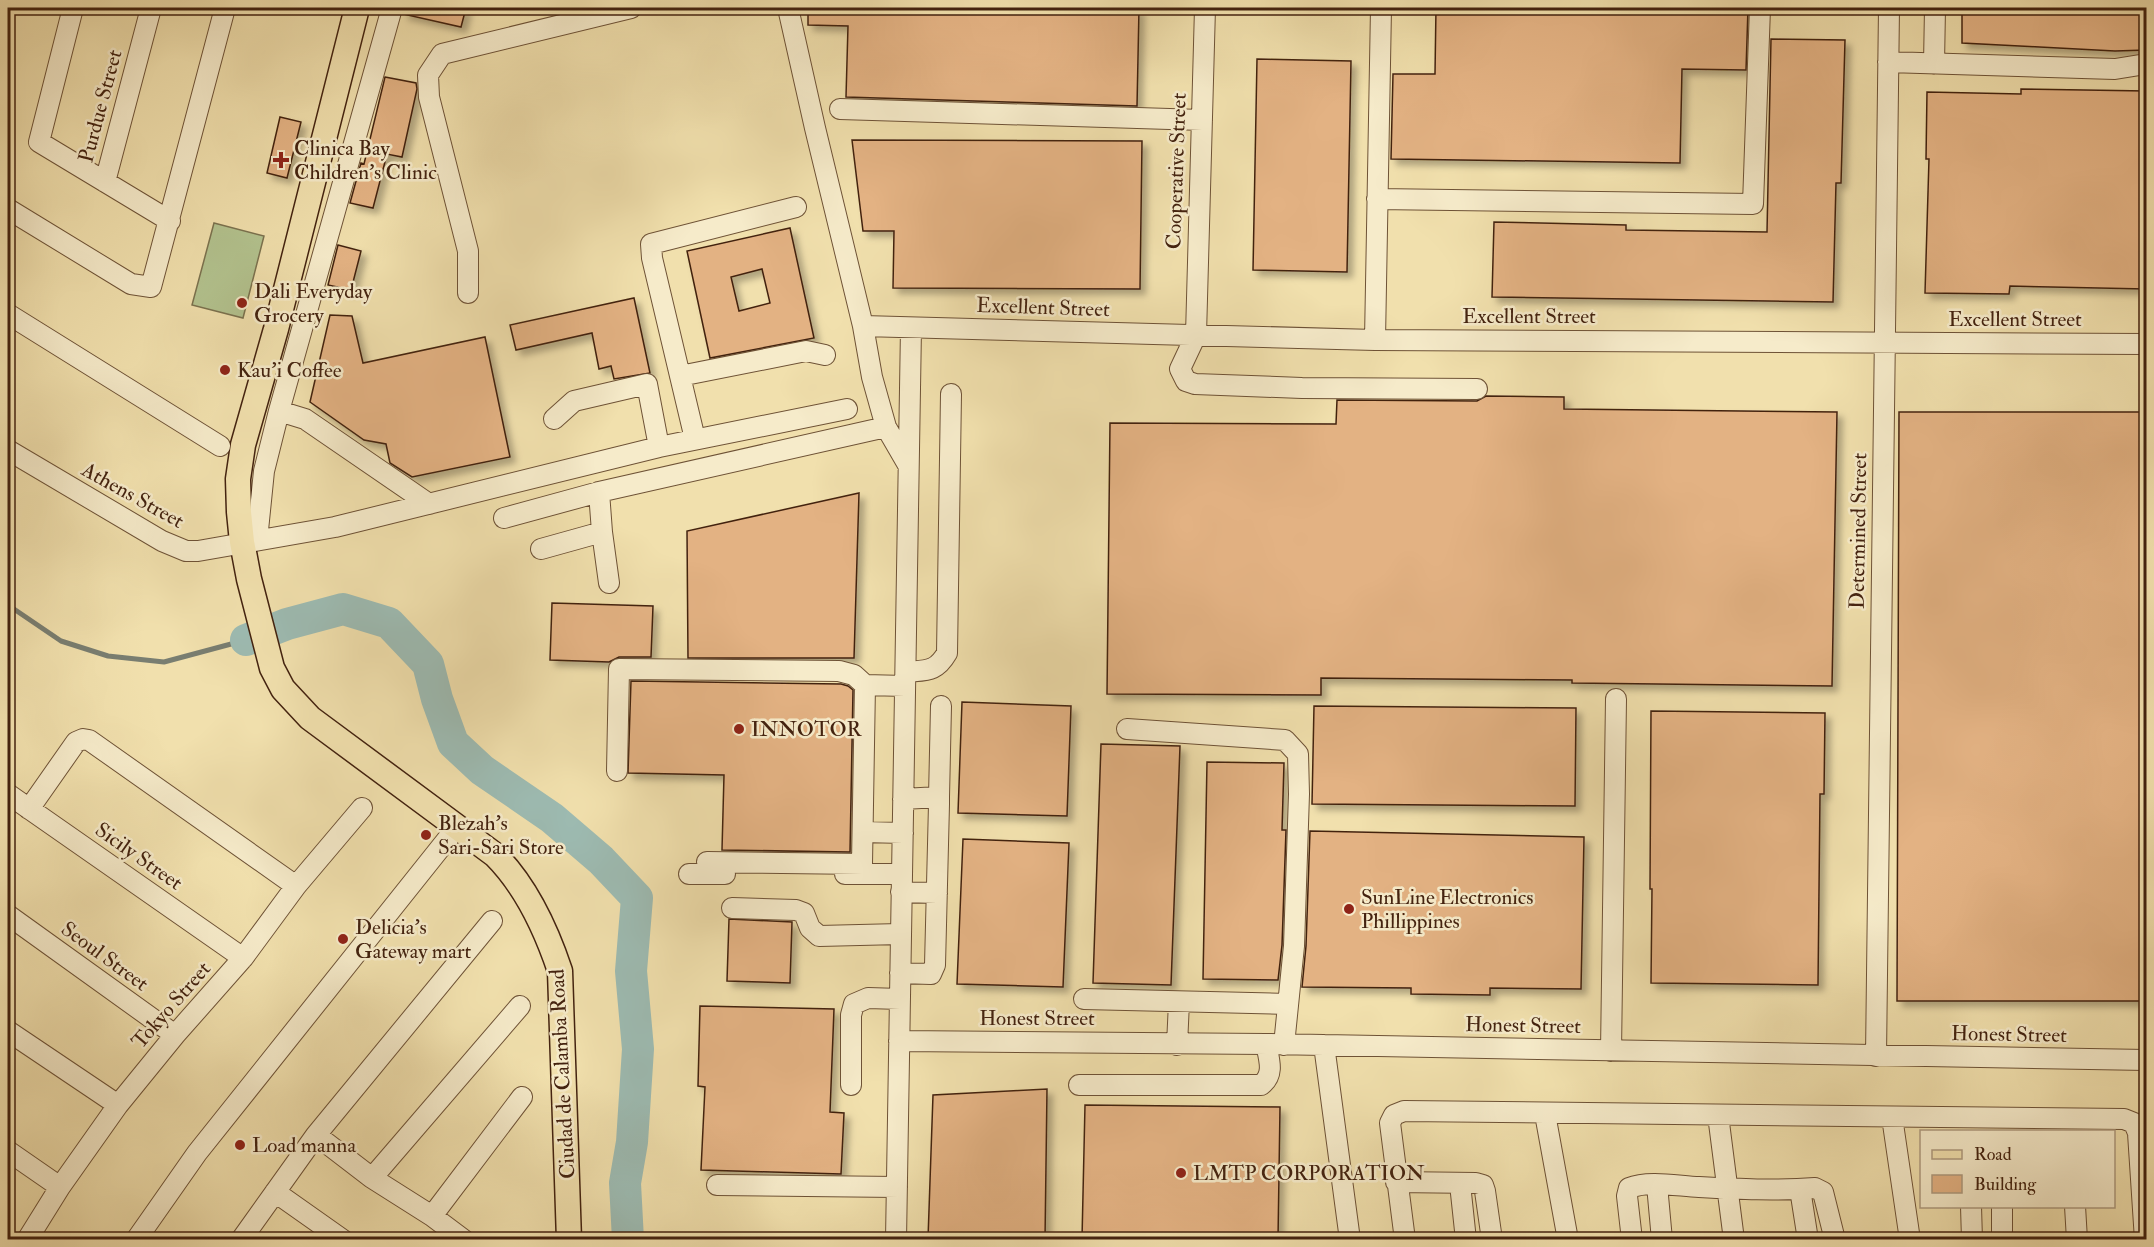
<svg xmlns="http://www.w3.org/2000/svg" width="2154" height="1247" viewBox="0 0 2154 1247" font-family="'IM FELL Double Pica',serif">
<style>
.green{fill:#b3c38f;stroke:#7b724f;stroke-width:1.5}
.lines{fill:none;stroke-linecap:round;stroke-linejoin:round}
.stream{stroke:#797e71;stroke-width:5}
.river{stroke:#9dbbb2;stroke-width:32}
.building{fill:#e3b283;stroke:#43220f;stroke-width:1.5;fill-rule:evenodd;filter:url(#shadow)}
.minor-casing{stroke:#6e5236;stroke-width:22}
.major-casing{stroke:#43220f;stroke-width:27}
.minor{stroke:#f6ebca;stroke-width:20}
.major{stroke:#f1e0ad;stroke-width:24}
.poi-dot{fill:#8f2418;stroke:#f6ebca;stroke-width:2}
.labels{text-anchor:middle;stroke-width:5;stroke-linejoin:round;paint-order:stroke}
.street-label{font-size:21px;fill:#43220f;stroke:#f6ebca}
.poi-label{font-size:21px;fill:#43220f;stroke:#f6ebca;text-anchor:start}
</style>
<defs>
<filter id="shadow"><feDropShadow dx="5.5" dy="5.5" stdDeviation="3" flood-color="#0004"/></filter>
</defs>
<rect width="100%" height="100%" fill="#f1e0ad"/>
<filter id="stains"><feTurbulence type="fractalNoise" baseFrequency=".00333" numOctaves="4"/><feColorMatrix values="0 0 0 0 .2 0 0 0 0 .09 0 0 0 0 .02 0 0 0 .5 -.17"/></filter>
<radialGradient id="worn" r=".72"><stop offset=".6" stop-color="#630" stop-opacity="0"/><stop offset="1" stop-color="#630" stop-opacity=".3"/></radialGradient>
<path class="green" d="M214 223 264 236 243 318 192 305Z"/>
<g class="lines">
<path class="stream" d="M8 605 61 641 108 656 164 662 246 640"/>
<path class="river" d="M246 640 287 624 343 609 389 623 428 664 437 699 453 743 482 770 552 818 601 860 637 898 631 971 638 1049 632 1142 625 1183 628 1240"/>
</g>
<path class="building" d="M404 8H466L461 27 403 14Z
M808 8H1139L1137 106 846 97 848 26 808 25Z
M1436 8H1748L1746 70 1682 69 1680 163 1391 159 1393 74H1435Z
M1962 8H2146V50L2115 51 1962 43Z
M1771 39 1845 40 1841 183H1836L1833 302 1492 297 1494 222 1626 225V230L1767 232Z
M1257 59 1351 61 1347 272 1253 270Z
M385 77 416 83 417 89 402 157 387 154 373 208 350 203 361 163 364 164Z
M2021 89 2146 91V289L2010 286 2009 294 1925 293 1929 159H1926L1927 92 2021 94Z
M280 117 301 122 287 178 267 173Z
M852 140 1142 141 1140 289 893 288 894 231H863Z
M790 228 814 338 710 358 687 251ZM762 269 770 303 739 311 731 277Z
M338 245 361 251 351 290 328 285Z
M634 298 650 373 614 379 611 366 599 369 592 333 516 350 510 325Z
M330 315 352 316 363 363 485 337 510 457 412 477 390 463 386 444 364 440 310 402Z
M1486 396 1564 397V409L1837 412 1832 686 1572 683V680L1321 678V695L1107 694 1110 423 1336 424 1337 400 1477 401Z
M1899 412H2146V1001H1897Z
M859 493 854 658H688L687 531Z
M552 603 653 606 651 657H619L609 662 550 660Z
M631 681 841 684 848 686 853 690 850 852 722 850 724 775 628 773Z
M962 702 1071 706 1067 816 958 813Z
M1314 706 1576 708 1575 806 1312 804Z
M1651 711 1825 713 1824 794H1820L1818 985 1651 983 1652 889H1650Z
M1101 744 1180 746 1171 985 1093 983Z
M1207 762 1284 763 1282 830H1286L1282 945 1278 980 1203 979Z
M1310 831 1584 837 1581 989 1490 988V995L1411 994V988L1302 987 1306 946Z
M963 839 1069 843 1063 987 957 984Z
M729 919 792 922 790 983 727 981Z
M700 1006 834 1009 830 1112 844 1113 841 1174 701 1170 705 1087 698 1086Z
M1047 1089 1045 1239H928L933 1095Z
M1085 1105 1280 1107 1278 1239H1082Z"/>
<g class="lines">
<g class="minor-casing">
<path id="minor" d="M73 8 39 142 170 221
M392 8 279 411 305 419 429 504
M788 8 815 128 863 326 872 377 886 427 908 465
M1205 8 1196 335 1180 369 1186 381 1195 384 1302 388 1477 389
M1888 62 2115 69 2146 64
M1934 64 1935 8
M840 109 1202 120
M105 182 151 8
M1377 199 1753 204 1760 8
M8 209 131 284 151 287 225 8
M468 293V251L429 97 428 75 442 54 631 8
M8 314 220 446
M863 326 1375 340 2146 344
M1375 340 1381 8
M680 376 806 351 825 355
M554 419 574 401 647 384 659 447
M695 439 652 258 651 244 796 207
M8 450 162 541 186 551H198L335 527 659 447 847 409
M599 492 602 532 609 583
M504 518 599 492 886 427
M257 540 264 471 279 411
M541 549 602 532
M907 672C927 670 936 672 947 653L951 394
M1127 729 1285 740 1298 754 1299 794 1294 946 1284 1045
M617 771 619 669 839 671 854 675 865 685 905 686
M8 794 243 958
M939 797 941 706
M29 809 76 742 83 739 89 740 296 886
M863 832 903 833
M707 862 862 864 865 685
M689 874H725
M845 874H902
M901 892 937 893
M732 908 796 910 804 913 810 928 819 936 900 934
M8 915 175 1035
M900 973 931 974 935 965 939 804V797L903 799
M1084 999 1288 1004
M8 1031 118 1105
M899 1041 1266 1044 2146 1060
M1177 1045 1179 1002
M1324 1045 1350 1240
M1611 1051 1616 699
M1876 1056 1889 8
M851 1085V1015L854 1004 868 998 900 999
M1079 1085H1261C1275 1075 1269 1059 1266 1044
M1545 1114 1568 1240
M1718 1115 1734 1240
M1892 1117 1910 1240
M316 1135 372 1178 432 1216 464 1240
M8 1151 60 1187
M372 1178 520 1006
M1396 1182 1476 1183 1483 1185 1485 1191 1492 1240
M1460 1184 1466 1240
M717 1185 897 1187
M1657 1185 1662 1240
M1800 1189 1808 1240
M275 1192 343 1240
M1971 1206 1972 1240
M2002 1206V1240
M2075 1206 2077 1240
M432 1216 522 1097
M27 1240 60 1187 118 1105 175 1035 243 958 296 886 362 808
M136 1240 197 1153 457 827
M241 1240 316 1135 492 921
M896 1240 911 328
M1405 1240 1390 1123 1394 1115 1404 1111 2124 1119 2134 1123 2138 1133 2145 1240
M1632 1240 1627 1196 1629 1188C1649 1180 1677 1186 1699 1187 1737 1189 1777 1191 1815 1188L1823 1192 1835 1240"/>
</g>
<g class="major-casing">
<path id="major" d="M357 8 276 329 243 445 238 479 239 512 242 542 249 579 272 668 283 689 310 718 495 855C527 887 546 929 560 971L569 1240"/>
</g>
<use href="#minor" class="minor"/>
<use href="#major" class="major"/>
</g>
<g class="poi-dot">
<path d="M278 151h6v6h6v6h-6v6h-6v-6h-6v-6h6z"/>
<circle cx="242" cy="303" r="6"/>
<circle cx="225" cy="370" r="6"/>
<circle cx="739" cy="729" r="6"/>
<circle cx="426" cy="835" r="6"/>
<circle cx="1349" cy="909" r="6"/>
<circle cx="343" cy="939" r="6"/>
<circle cx="240" cy="1145" r="6"/>
<circle cx="1181" cy="1173" r="6"/>
</g>
<g class="labels">
<g class="street-label">
<text transform="translate(100 106) rotate(-75)" y="7">Purdue Street</text>
<text transform="translate(1176 171) rotate(-88)" y="7">Cooperative Street</text>
<text transform="translate(1043 307) rotate(2)" y="7">Excellent Street</text>
<text x="1529" y="323">Excellent Street</text>
<text x="2015" y="326">Excellent Street</text>
<text transform="translate(133 495) rotate(29)" y="7">Athens Street</text>
<text transform="translate(1858 531) rotate(-89)" y="7">Determined Street</text>
<text transform="translate(139 856) rotate(35)" y="7">Sicily Street</text>
<text transform="translate(105 956) rotate(36)" y="7">Seoul Street</text>
<text transform="translate(171 1005) rotate(-49)" y="7">Tokyo Street</text>
<text x="1037" y="1025">Honest Street</text>
<text transform="translate(1523 1025) rotate(1)" y="7">Honest Street</text>
<text transform="translate(2009 1034) rotate(1)" y="7">Honest Street</text>
<text transform="translate(562 1074) rotate(-93)" y="7">Ciudad de Calamba Road</text>
</g>
<g class="poi-label">
<text x="294" y="155">Clinica Bay<tspan x="294" dy="24">Children's Clinic</tspan></text>
<text x="254" y="298">Dali Everyday<tspan x="254" dy="24">Grocery</tspan></text>
<text x="237" y="377">Kau'i Coffee</text>
<text x="751" y="736">INNOTOR</text>
<text x="438" y="830">Blezah's<tspan x="438" dy="24">Sari-Sari Store</tspan></text>
<text x="1361" y="904">SunLine Electronics<tspan x="1361" dy="24">Phillippines</tspan></text>
<text x="355" y="934">Delicia's<tspan x="355" dy="24">Gateway mart</tspan></text>
<text x="252" y="1152">Load manna</text>
<text x="1193" y="1180">LMTP CORPORATION</text>
</g>
</g>
<rect width="2154" height="1247" fill="none" stroke="#f1e0ad" stroke-width="30"/>
<rect x="9" y="9" width="2136" height="1229" fill="none" stroke="#43220f" stroke-width="3"/>
<rect x="15" y="15" width="2124" height="1217" fill="none" stroke="#43220f" stroke-width="1.5"/>
<rect x="1920" y="1130" width="195" height="78" fill="#f6ebca" stroke="#ae9b7f" stroke-width="1.5"/>
<rect x="1932" y="1150" width="30" height="9" fill="#f1e0ad" stroke="#ae9b7f" stroke-width="1.5"/>
<text x="1974" y="1160" font-size="18" fill="#43220f">Road</text>
<rect x="1932" y="1175" width="30" height="18" fill="#e3b283" stroke="#ae9b7f" stroke-width="1.5"/>
<text x="1974" y="1190" font-size="18" fill="#43220f">Building</text>
<rect width="100%" height="100%" filter="url(#stains)"/>
<rect width="100%" height="100%" fill="url(#worn)"/>
</svg>
